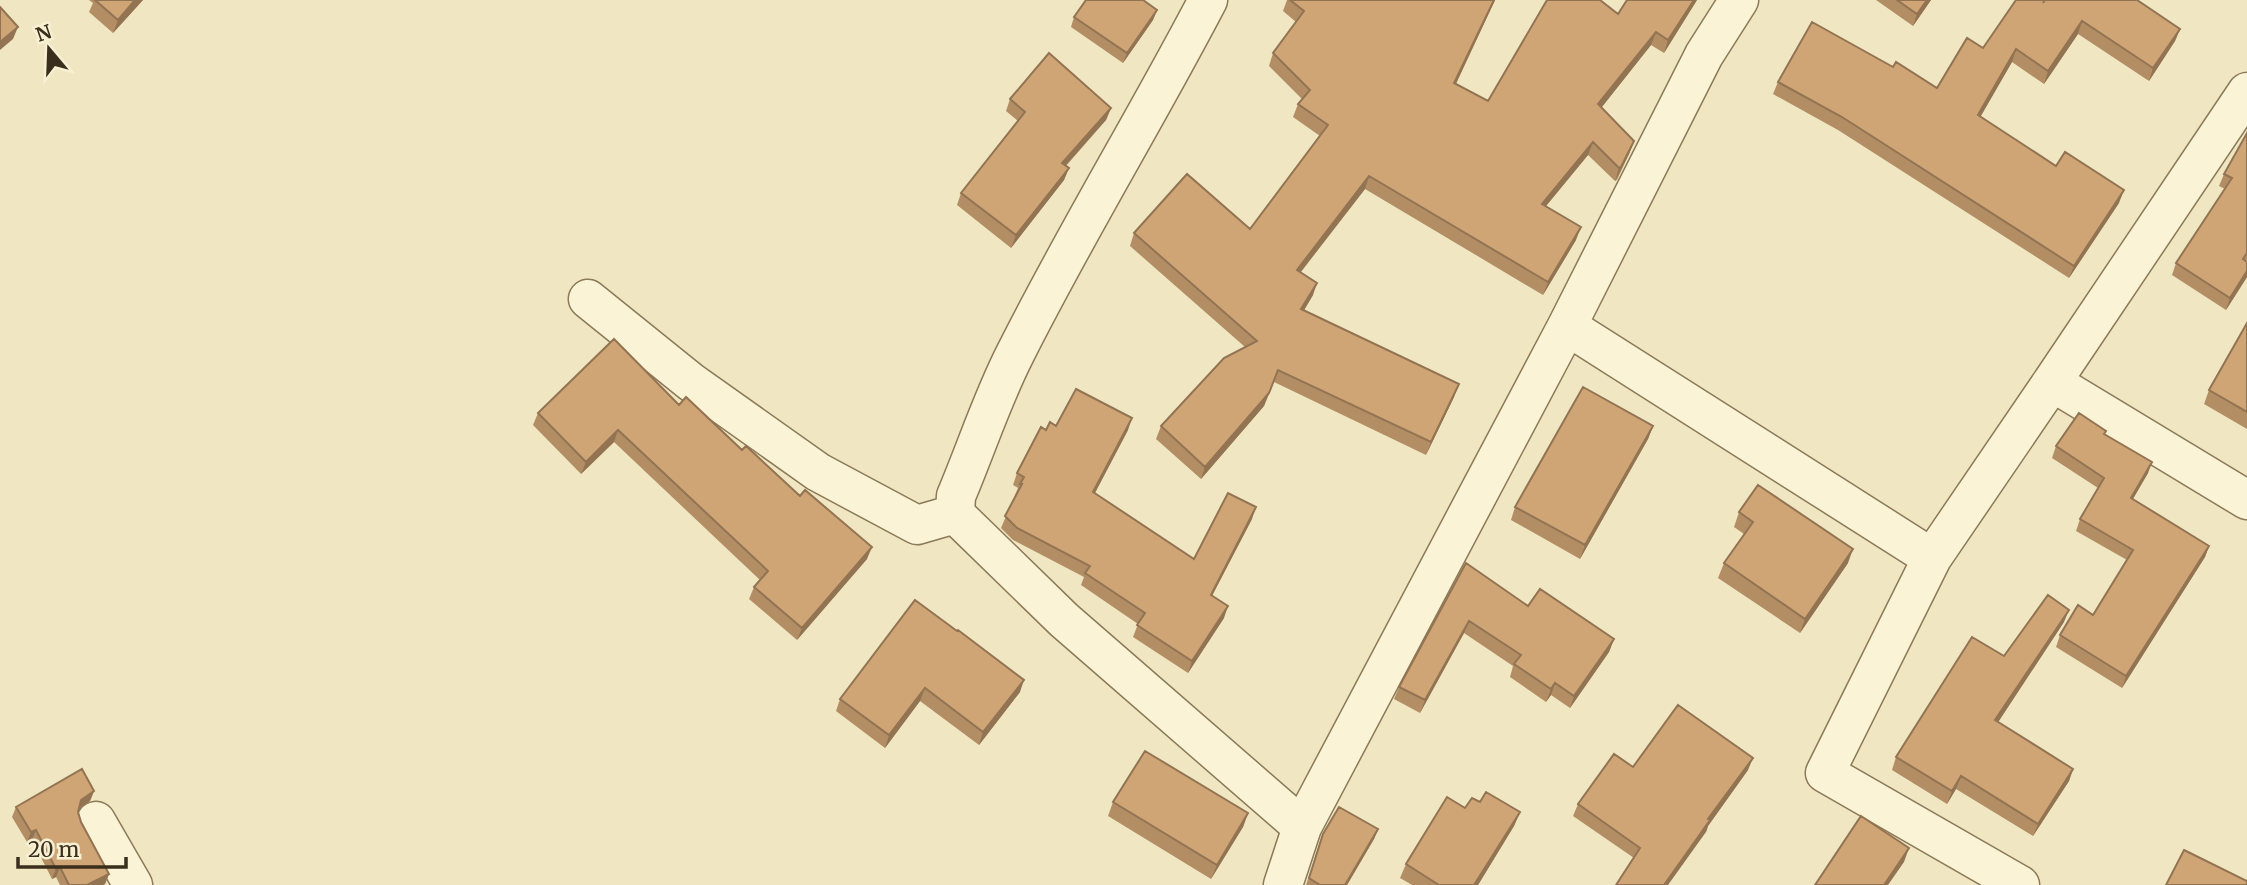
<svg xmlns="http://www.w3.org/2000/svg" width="2247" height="885" viewBox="0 0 2247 885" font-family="Merriweather,serif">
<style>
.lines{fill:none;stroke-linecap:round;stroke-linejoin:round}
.minor-casing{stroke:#8b7958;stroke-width:41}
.minor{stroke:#faf3d6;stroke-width:38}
.wall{fill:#b38e65}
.shaded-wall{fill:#927453}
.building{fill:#d0a576;stroke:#927453;stroke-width:2}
</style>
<rect width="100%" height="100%" fill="#f0e7c2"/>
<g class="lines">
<g class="minor-casing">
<path id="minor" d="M1208 0C1146 119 1075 234 1015 354 992 399 976 449 956 496L955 514 1064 620 1302 827
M588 299 691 382 818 472 917 525 955 514
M1567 326 1932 558 2052 382 2247 500
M2052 382 2247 92
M1932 558 1825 773 2020 885
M96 821 133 885
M1283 885 1302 827 1567 326 1704 55 1739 0"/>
</g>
<use href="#minor" class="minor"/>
</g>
<path class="wall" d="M89 0H143L113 33 89 12 93 3Z
M1287 0H1495L1456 84 1488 101 1618 14 1697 0 1664 53 1651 45 1601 108 1634 141 1629 154 1617 180 1615 181 1588 155 1546 206 1576 240 1543 295 1365 189 1301 272 1313 295 1304 310 1454 397 1426 455 1274 382 1264 406 1201 479 1156 439 1161 426 1245 347 1130 246 1134 233 1250 229 1320 136 1293 117 1298 104 1302 99 1269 66 1273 53 1296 22 1283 11Z
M1876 0H1931L1913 26Z
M2016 0 2180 29 2175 41 2149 81 2078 34 2044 84 2012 62 1980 117 2056 166 2119 203 2069 278 1838 130 1773 94 1778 82 1893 67 1937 88 1983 48Z
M1157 10 1153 20 1123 63 1071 27 1074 17Z
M1010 99 1111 108 1106 120 1066 166 1069 168 1064 180 1011 248 957 205 961 193 1018 121 1006 111Z
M2247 133V259L2246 261 2247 277 2226 310 2172 275 2176 263 2225 189 2219 186 2224 174Z
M2247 323V429L2204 404 2209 390Z
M679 405 742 450 867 559 797 640 749 599 754 587 760 580 614 442 581 474 533 425 538 413Z
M1056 426 1128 430 1095 493 1194 559 1252 519 1212 596 1224 618 1188 673 1133 637 1138 624 1081 585 1084 577 1013 540 1001 528 1018 488 1013 485 1017 473 1046 430Z
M1653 426 1648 439 1580 559 1511 520 1515 507Z
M2104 434 2148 473 2133 499 2209 546 2205 557 2122 688 2056 647 2060 635 2093 615 2127 560 2076 531 2080 519 2098 488 2052 458 2056 446Z
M1739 512 1848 563 1800 633 1718 578 1724 563 1744 534 1734 527Z
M1466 563 1528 606 1614 639 1609 652 1570 708 1551 695 1546 702 1510 677 1513 666 1464 633 1420 713 1394 699 1399 687Z
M915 600 1020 692 979 745 920 701 885 748 836 711 840 699Z
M2064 622 1998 722 2073 769 2069 781 2033 836 1956 789 1947 804 1892 770 1896 757 2004 656Z
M1633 767 1748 770 1708 826 1706 832 1634 858 1573 816 1578 804Z
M94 791 90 801 79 809 78 812 81 822 109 874 105 884 103 885H60L56 877 52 879 32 840 27 842 12 817 16 807Z
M1113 802 1248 813 1243 827 1211 879 1108 816Z
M1480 802 1520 812 1514 826 1478 885H1412L1400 878 1406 864 1465 808Z
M1378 829 1374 839 1347 885H1306L1323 834Z"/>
<path class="shaded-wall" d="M135 0H143L113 33 118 20Z
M1494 0H1495L1450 96 1454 83Z
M1694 0H1697L1664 53 1668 40Z
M1927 0H1931L1913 26 1917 14Z
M1157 10 1153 20 1123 63 1127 53Z
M2082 21 2078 34 2044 84 2048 71Z
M18 27 13 39 0 50V42Z
M2180 29 2175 41 2149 81 2153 68Z
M1656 32 1651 45 1594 117 1598 104Z
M2016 49 2012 62 1974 128 1978 115Z
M1111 108 1106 120 1057 175 1062 163Z
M1634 141 1629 154 1615 181 1619 168Z
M1593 142 1588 155 1537 217 1542 204Z
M1069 168 1064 180 1011 248 1016 235Z
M1369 176 1365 189 1292 283 1297 270Z
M2124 190 2119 203 2069 278 2074 266Z
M1581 227 1576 240 1543 295 1548 282Z
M2247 271V277L2226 310 2230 298Z
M1317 283 1313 295 1297 322 1301 309Z
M1278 370 1264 406 1201 479 1205 467Z
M1459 384 1454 397 1426 455 1431 442Z
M1132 418 1128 430 1089 504 1093 492Z
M1653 426 1648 439 1580 559 1585 545Z
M618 430 614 442 581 474 586 462Z
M2152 462 2148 473 2127 509 2131 498Z
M1256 507 1252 519 1206 607 1211 595Z
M2209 546 2205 557 2122 688 2126 676Z
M872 547 867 559 797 640 802 628Z
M1853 549 1848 563 1800 633 1805 619Z
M1228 606 1224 618 1188 673 1192 661Z
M2069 610 2064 622 1991 733 1995 720Z
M1469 621 1464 633 1420 713 1425 700Z
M1614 639 1609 652 1570 708 1574 696Z
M1024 680 1020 692 979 745 983 732Z
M1555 683 1551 695 1546 702 1551 689Z
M925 688 920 701 885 748 889 735Z
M1753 758 1748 770 1708 826 1706 832 1668 885H1664L1708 819Z
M2073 769 2069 781 2033 836 2038 824Z
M1961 776 1956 789 1947 804 1952 791Z
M94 791 90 801 77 810 81 800Z
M1520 812 1514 826 1478 885H1474Z
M1248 813 1243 827 1211 879 1217 865Z
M1378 829 1374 839 1347 885H1345Z
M36 830 32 840 27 842 31 832Z
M1909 848 1904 862 1888 885H1884Z
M60 867 56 877 52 879 56 869Z
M109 874 105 884 103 885H87Z"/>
<path class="building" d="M95 0H135L118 20Z
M1086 0H1143L1157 10 1127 53 1074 17Z
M1290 0H1494L1454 83 1488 101 1547 0H1600L1618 14 1627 0H1694L1668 40 1656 32 1598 104 1634 141 1621 167 1619 168 1593 142 1542 204 1581 227 1548 282 1369 176 1297 270 1317 283 1301 309 1459 384 1431 442 1278 370 1269 393 1205 467 1161 426 1224 358 1257 341 1134 233 1187 174 1250 229 1328 125 1298 104 1310 90 1273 53 1304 11Z
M1897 0H1927L1917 14Z
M2016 0H2045L2043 3 2045 0H2137L2180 29 2153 68 2082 21 2048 71 2016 49 1978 115 2056 166 2065 152 2124 190 2074 266 1842 117 1778 82 1812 22 1893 67 1896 62 1937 88 1967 38 1983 48Z
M0 7 18 27 0 42Z
M1049 53 1111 108 1062 163 1069 168 1016 235 961 193 1025 112 1010 99Z
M2247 133V253L2243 259 2247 262V271L2230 298 2176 263 2232 178 2224 174Z
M2247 323V412L2209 390Z
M614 339 679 405 686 397 742 450 746 446 800 496 805 490 872 547 802 628 754 587 768 571 618 430 586 462 538 413Z
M1583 387 1653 426 1585 545 1515 507Z
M1076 389 1132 418 1093 492 1194 559 1228 493 1256 507 1211 595 1228 606 1192 661 1137 625 1145 613 1085 573 1090 566 1017 528 1005 516 1022 484H1020L1024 477 1017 473 1041 427 1046 430 1050 422 1056 426Z
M2079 413 2106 431 2104 434 2152 462 2131 498 2209 546 2126 676 2060 635 2078 605 2093 615 2133 550 2080 519 2104 478 2056 446Z
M1758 485 1853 549 1805 619 1724 563 1753 522 1739 512Z
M1466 563 1528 606 1540 589 1614 639 1574 696 1555 683 1551 689 1514 664 1521 655 1469 621 1425 700 1399 687Z
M2048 595 2069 610 1995 720 2073 769 2038 824 1961 776 1952 791 1896 757 1972 637 2004 656Z
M915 600 957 631 958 630 1024 680 983 732 925 688 889 735 840 699Z
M1678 705 1753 758 1708 819 1710 820 1664 885H1616L1640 848 1578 804 1614 754 1633 767Z
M1145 751 1248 813 1217 865 1113 802Z
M82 769 94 791 81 800 78 812 81 822 109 874 87 885H69L60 867 56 869 36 830 31 832 16 807Z
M1486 792 1520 812 1474 885H1439L1406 864 1447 797 1465 808 1472 798 1480 802Z
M1339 807 1378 829 1345 885H1320L1309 878 1323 834Z
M1861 816 1909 848 1884 885H1815Z
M2184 850 2247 881V885H2166Z"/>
<g transform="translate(49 49) rotate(341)" stroke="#f7f0d2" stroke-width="5" paint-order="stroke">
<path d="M0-5L12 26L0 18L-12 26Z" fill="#3a2e1d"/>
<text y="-10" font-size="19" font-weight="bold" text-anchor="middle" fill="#3a2e1d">N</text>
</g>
<path d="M18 857v10h108v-10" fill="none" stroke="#3a2e1d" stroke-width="3.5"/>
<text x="28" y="857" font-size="21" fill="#3a2e1d" stroke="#f7f0d2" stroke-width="5" paint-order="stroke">20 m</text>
</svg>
